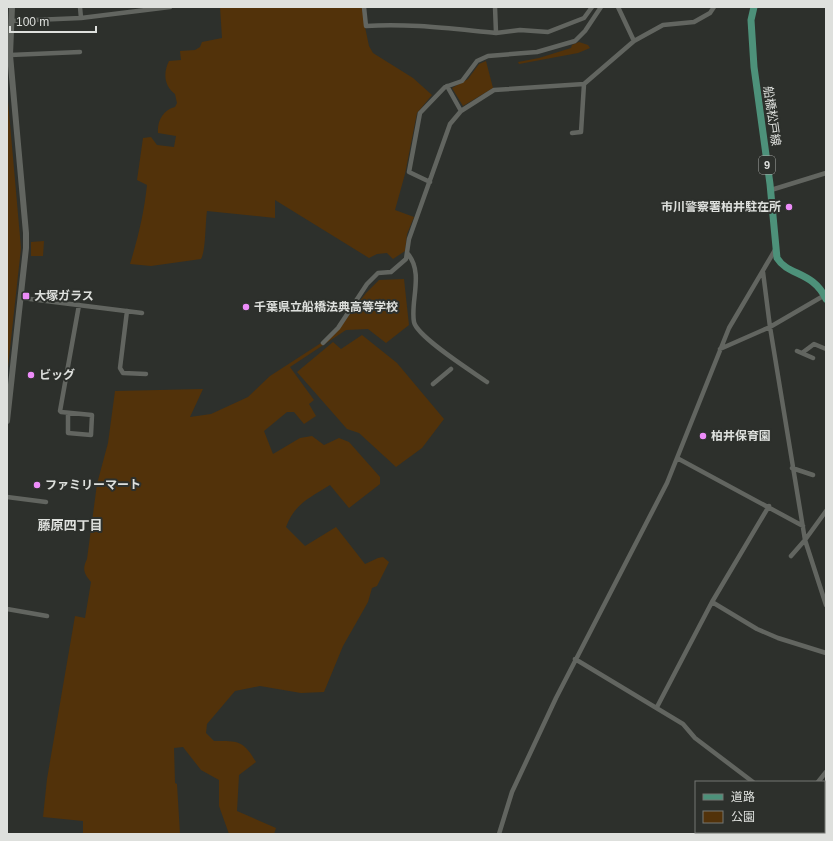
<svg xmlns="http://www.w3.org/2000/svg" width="833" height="841" font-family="Arial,'Noto Sans JP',sans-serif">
  <rect width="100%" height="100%" fill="#2d302c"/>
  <path fill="#52320a" d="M 220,7 L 362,7 L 365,27 L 369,46 L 373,53 L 413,78 L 432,95 L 417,113 L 405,174 L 395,210 L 414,217 L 407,234 L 405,251 L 393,259 L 387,253 L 377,254 L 369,258 L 275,200 L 275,218 L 207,211 C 205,224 206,250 201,259 L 151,266 L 130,264 C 138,238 144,213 147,185 L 137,180 L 143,138 L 151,137 L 157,145 L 174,147 L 176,136 L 158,133 C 157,121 163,110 175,107 L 177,103 L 175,94 C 164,86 163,73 169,61 L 181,60 L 180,51 L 195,50 L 200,47 L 202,42 L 222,38 Z
    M 579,42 L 588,45 L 590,48 L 578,53 L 519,64 L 518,62 L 539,58 L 571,48 L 572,45 Z
    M 486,61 L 493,88 L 463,106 L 452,88 L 468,79 L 479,64 Z
    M 7,90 L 21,248 L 8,367 L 7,367 Z
    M 44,241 L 43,256 L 31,256 L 31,242 Z
    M 404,279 L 409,325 L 386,343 L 368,329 L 346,330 L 290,367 L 314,400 L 309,404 L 316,416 L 304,424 L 294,412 L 287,412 L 264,431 L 273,454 L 300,438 L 312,436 L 324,445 L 339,438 L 349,442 L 380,477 L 380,484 L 349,508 L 330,485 C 311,497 294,504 286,527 L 305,546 L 336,527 L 365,564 L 378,558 L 383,557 L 389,562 L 377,586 L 372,588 L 368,602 L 343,646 L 324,692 L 301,693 L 260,686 L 235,691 L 207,724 L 206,733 L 214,741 C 238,741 243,740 256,762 L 239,775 L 237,811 L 276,828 L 274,834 L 229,834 L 219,806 L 219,780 L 201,770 L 183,747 L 174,748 L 175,783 L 177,784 L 180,834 L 83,834 L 83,821 L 43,817 L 47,779 L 75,616 L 85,618 L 91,582 C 84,574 82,569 87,559 L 97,484 L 108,443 L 115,391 L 203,389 L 190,417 L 211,414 L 248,397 L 270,376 L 335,334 L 366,293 L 379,280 Z
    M 362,335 L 397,363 L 444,419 L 422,448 L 396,467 L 359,433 L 347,429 L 297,372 L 333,342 L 341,349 Z"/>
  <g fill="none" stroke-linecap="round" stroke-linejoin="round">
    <path stroke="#626560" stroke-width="4.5" d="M 80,7 L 81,18
      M 364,7 L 366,26 C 409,23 453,29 496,33 L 495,7
      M 618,7 L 634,41
      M 11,21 L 81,18 L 170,7
      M 496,33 L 520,30 L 548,32 L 584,18 L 592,7
      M 10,55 L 80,52
      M 447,86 L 461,111
      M 572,133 L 581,132 L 584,84
      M 430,182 L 409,172 L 420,113 L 445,87 L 462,81 L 477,61 L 488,56 L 537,52 L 575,41 L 585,31 L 601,7
      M 771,190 L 826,173
      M 408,254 C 424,273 410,302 414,322 C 417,337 473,372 487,382
      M 763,272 L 770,327 L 805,540 L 826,605
      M 22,298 L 142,313
      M 127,311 L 120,368 L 123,373 L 146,374
      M 323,343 L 338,328 L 367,284 L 378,273 L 391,272 L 406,259 L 409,239 L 450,124 L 461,111 L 494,90 L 584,84 L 634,41 L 663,25 L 694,22 L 710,13 L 714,7
      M 720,349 L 770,327 L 825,295
      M 797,351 L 813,358
      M 802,353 L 814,344 L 826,349
      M 433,384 L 451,369
      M 68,413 L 68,433 L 91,435 L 92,415 L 61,412 L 60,411 L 79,305
      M 677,458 L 803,526
      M 792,468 L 813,475
      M 7,497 L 46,502
      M 769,506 L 712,602 L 757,629 L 778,638 L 826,653
      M 791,556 L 805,540 L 826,511
      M 7,609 L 47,616
      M 575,659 L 683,724 L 695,738 L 753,782
      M 657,707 L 712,602
      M 818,782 L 826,772
      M 824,803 L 826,802
      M 499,834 L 512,792 L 556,698 L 667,483 L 729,328 L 775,250"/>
    <path stroke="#626560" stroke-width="6" d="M 7,421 L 26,248 L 26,233 L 10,55 L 12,7"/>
    <path stroke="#4d917a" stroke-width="7" d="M 754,7 L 751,20 L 754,67 L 770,184 L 777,258 C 788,276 813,271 826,299"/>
  </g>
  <g fill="#ed8cf9" stroke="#2d302c" stroke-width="1.5">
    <circle cx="789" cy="207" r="4"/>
    <rect x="22" y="292" width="8" height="8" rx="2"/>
    <circle cx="246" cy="307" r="4"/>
    <circle cx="31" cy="375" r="4"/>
    <circle cx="703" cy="436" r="4"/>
    <circle cx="37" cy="485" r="4"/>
  </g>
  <g text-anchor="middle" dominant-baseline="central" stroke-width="4" stroke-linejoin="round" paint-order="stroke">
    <rect fill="#2d302c" stroke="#a9aba8" stroke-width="1" x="759" y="156" width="16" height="18" rx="3"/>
    <g font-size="11" font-weight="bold" fill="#dee0dd">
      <text x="767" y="165">9</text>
    </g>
    <g font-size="12" fill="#dee0dd" stroke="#2d302c">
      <text transform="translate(772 116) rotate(82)">船橋松戸線</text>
    </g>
    <g font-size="12" font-weight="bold" fill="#dee0dd" stroke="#2d302c" text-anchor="start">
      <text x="781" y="207" text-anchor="end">市川警察署柏井駐在所</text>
      <text x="34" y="296">大塚ガラス</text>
      <text x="254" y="307">千葉県立船橋法典高等学校</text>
      <text x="39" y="375">ビッグ</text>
      <text x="711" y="436">柏井保育園</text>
      <text x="45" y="485">ファミリーマート</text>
    </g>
    <g font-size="13" font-weight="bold" fill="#dee0dd" stroke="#2d302c">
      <text x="70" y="525">藤原四丁目</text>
    </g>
  </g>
  <rect width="833" height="841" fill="none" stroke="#dee0dd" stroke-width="16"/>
  <rect x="695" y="781" width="130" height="52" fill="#2d302c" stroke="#747673"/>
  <rect x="703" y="794" width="20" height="6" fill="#4d917a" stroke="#747673"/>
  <text x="731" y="801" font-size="12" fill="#dee0dd">道路</text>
  <rect x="703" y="811" width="20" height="12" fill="#52320a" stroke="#747673"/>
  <text x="731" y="821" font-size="12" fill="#dee0dd">公園</text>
  <path d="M10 26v6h86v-6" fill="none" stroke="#dee0dd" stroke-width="2"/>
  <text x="16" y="26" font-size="12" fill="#dee0dd" stroke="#2d302c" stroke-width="3" paint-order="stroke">100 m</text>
</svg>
